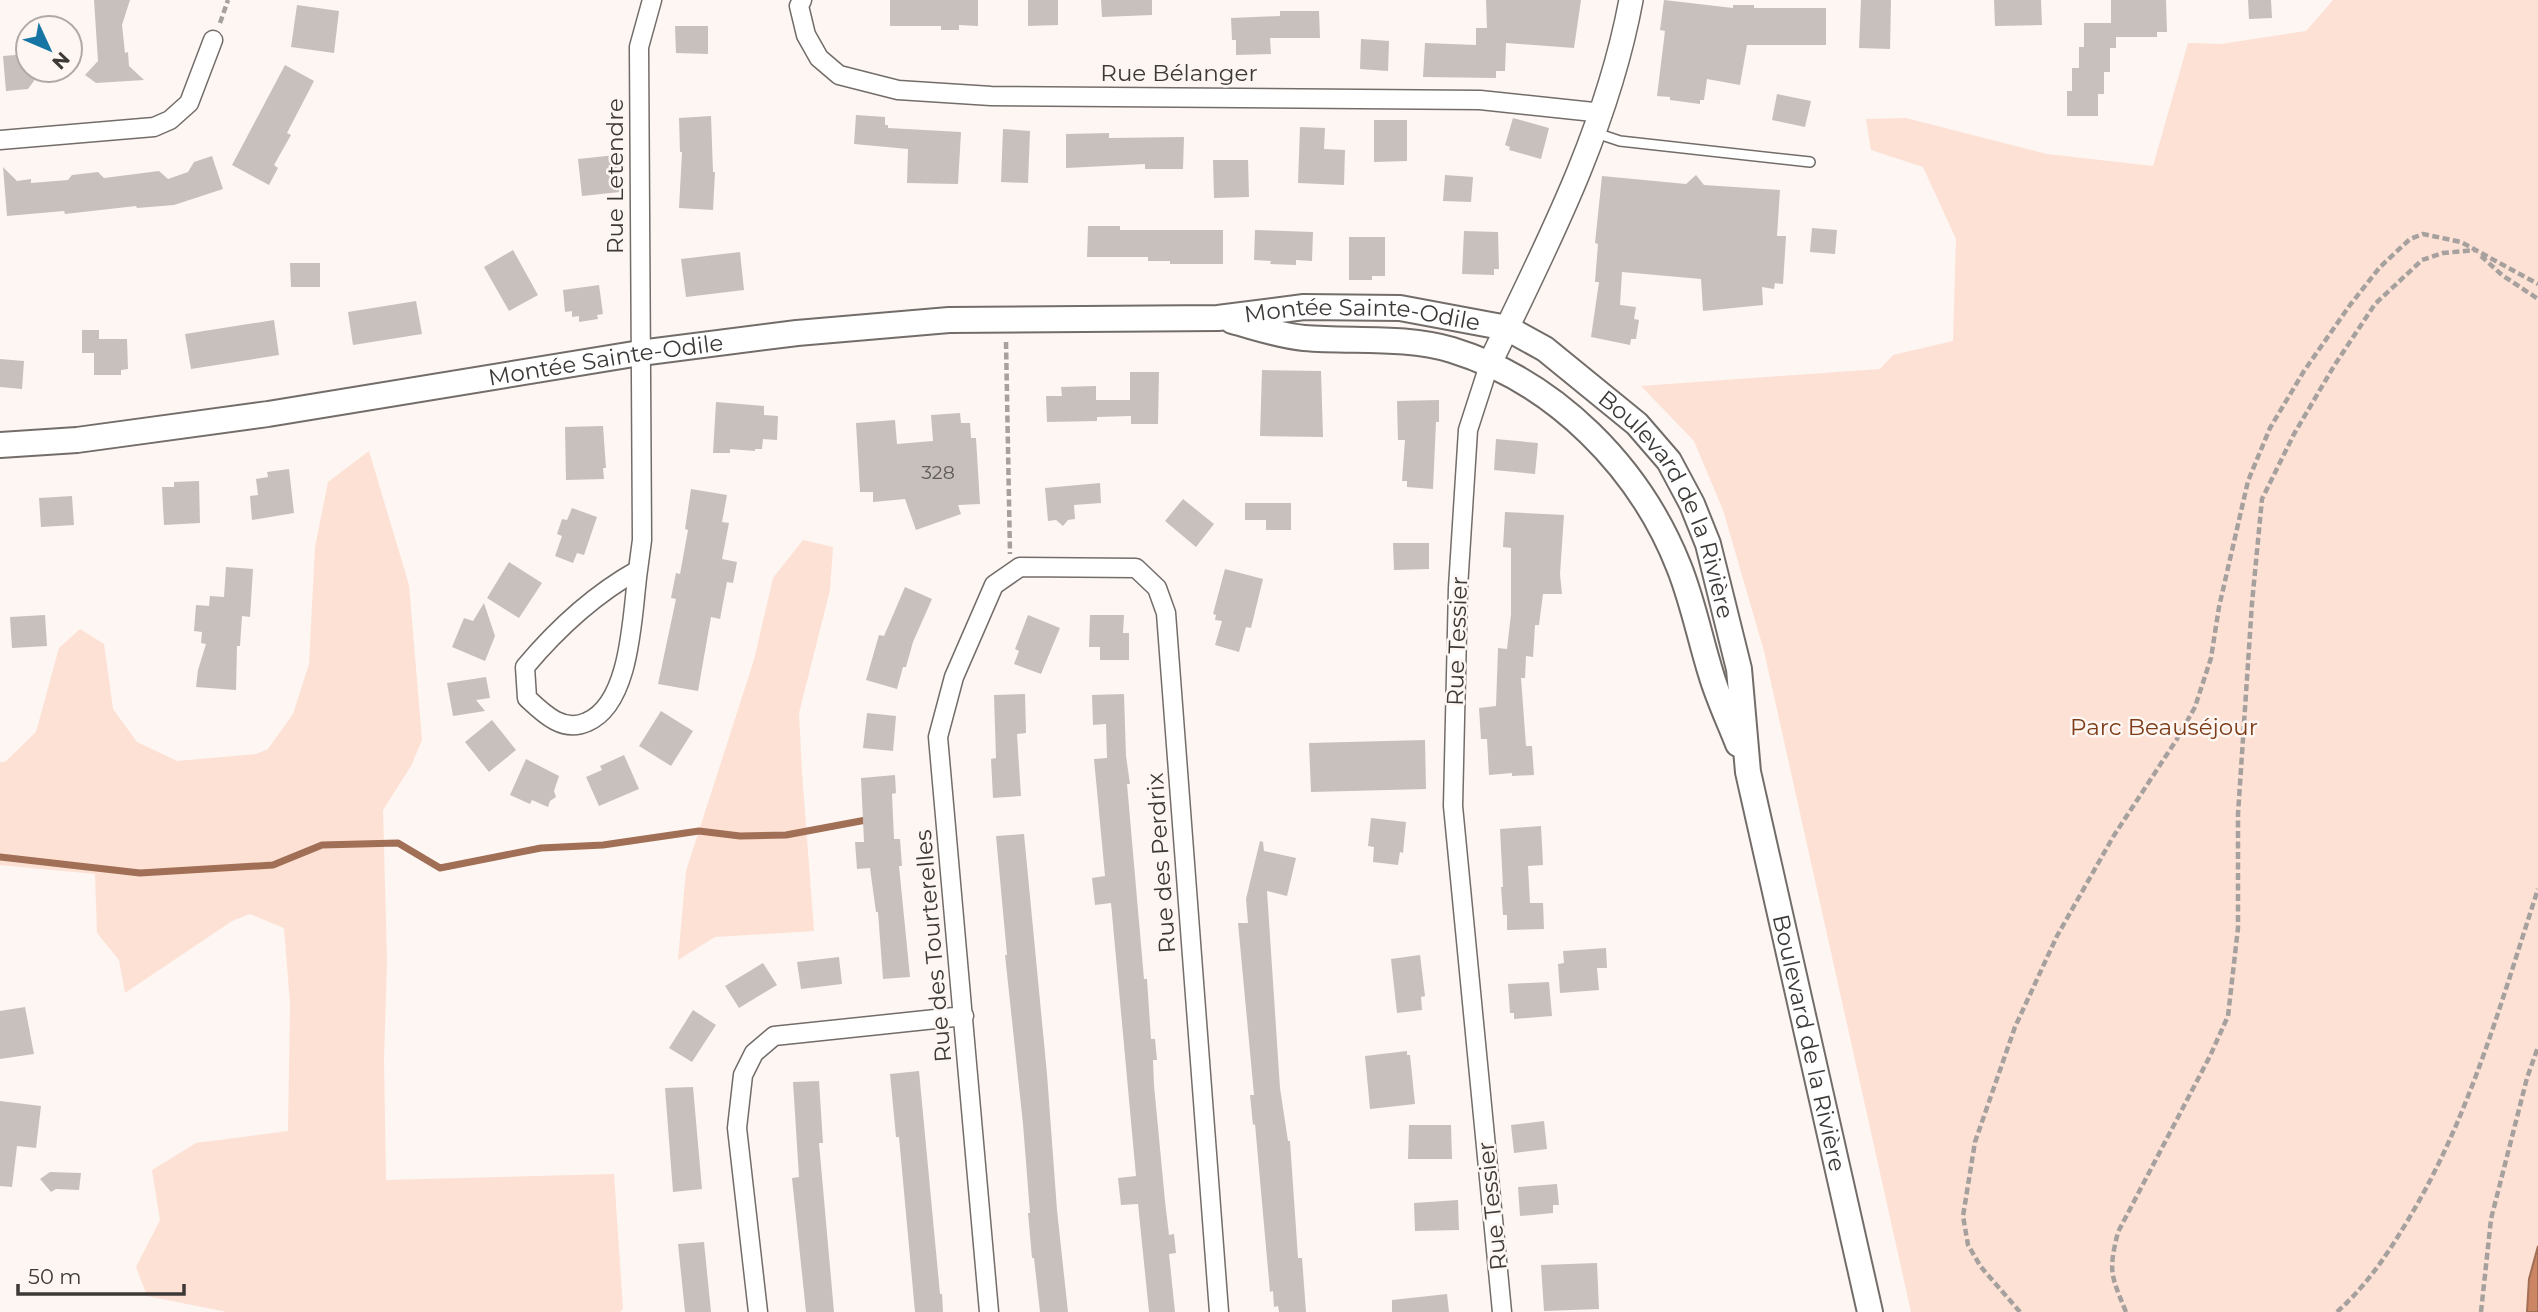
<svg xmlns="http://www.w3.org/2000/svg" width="2538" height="1312" font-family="Montserrat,sans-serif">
  <rect width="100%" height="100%" fill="#fdf6f2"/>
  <path fill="#fde1d4" d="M 2333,0 L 2538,0 L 2538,1246 L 2529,1279 L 2527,1312 L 1911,1312 L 1764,651 L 1723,510 L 1694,441 L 1641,386 L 1880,369 L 1893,355 L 1953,341 L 1956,239 L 1923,167 L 1871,150 L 1866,119 L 1906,118 L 2047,154 L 2153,166 L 2188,43 L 2221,44 L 2306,31 Z
    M 369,451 L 409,585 L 422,740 L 411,766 L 383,810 L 387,961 L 384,1060 L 386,1180 L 614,1174 L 623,1309 L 620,1312 L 227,1312 L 147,1296 L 136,1267 L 160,1220 L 152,1170 L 196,1143 L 288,1131 L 290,1004 L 284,928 L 250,914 L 232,921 L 125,993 L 119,960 L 97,933 L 95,874 L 0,865 L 0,762 L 5,762 L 36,732 L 59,648 L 80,629 L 104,644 L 113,709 L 137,742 L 177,761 L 256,754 L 268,749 L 293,714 L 309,664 L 315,547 L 328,482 Z
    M 803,540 L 833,547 L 830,590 L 799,713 L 802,773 L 814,931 L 715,937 L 678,960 L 686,871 L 754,660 L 773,578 Z"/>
  <path fill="#cc8664" stroke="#a16f56" stroke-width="2" d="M 2538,1246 L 2538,1312 L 2527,1312 L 2529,1279 Z"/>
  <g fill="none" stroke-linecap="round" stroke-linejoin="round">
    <path stroke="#a16f56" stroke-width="7" d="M 0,857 L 140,873 L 273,865 L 322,845 L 398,843 L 440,868 L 541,848 L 603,845 L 699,831 L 740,836 L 786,835 L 866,820"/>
  </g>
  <path fill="#c8c0bd" d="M 94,0 L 130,0 L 122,25 L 125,53 L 128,52 L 129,66 L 144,80 L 96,83 L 85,75 L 98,61 Z
    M 890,0 L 978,0 L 978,26 L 959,25 L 959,30 L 941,30 L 941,26 L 890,26 Z
    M 1028,0 L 1058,0 L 1058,25 L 1028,26 Z
    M 1101,0 L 1152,0 L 1152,15 L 1102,17 Z
    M 1486,0 L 1581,0 L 1574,48 L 1506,43 L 1505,71 L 1496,71 L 1496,78 L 1423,77 L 1425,43 L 1476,45 L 1476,28 L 1487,28 Z
    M 1664,0 L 1733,8 L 1733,5 L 1754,5 L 1754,8 L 1826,8 L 1826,45 L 1747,45 L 1740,85 L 1707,79 L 1704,100 L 1700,100 L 1700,104 L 1670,100 L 1670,97 L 1657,96 L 1665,31 L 1660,30 Z
    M 1861,0 L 1891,0 L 1890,49 L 1859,48 Z
    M 1994,0 L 2041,0 L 2042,25 L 1995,26 Z
    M 2111,0 L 2166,0 L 2167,32 L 2157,32 L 2157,37 L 2116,37 L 2116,48 L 2110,48 L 2110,72 L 2104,72 L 2104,94 L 2098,94 L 2098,116 L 2067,116 L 2067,91 L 2072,91 L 2072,68 L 2079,68 L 2079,47 L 2084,47 L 2084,23 L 2111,23 Z
    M 2248,0 L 2271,0 L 2272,18 L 2249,19 Z
    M 297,5 L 339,11 L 334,53 L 291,47 Z
    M 1280,11 L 1319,11 L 1320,38 L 1270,38 L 1271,54 L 1236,55 L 1236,40 L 1232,40 L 1231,18 L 1280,16 Z
    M 675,26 L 708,26 L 708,54 L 676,53 Z
    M 1361,39 L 1389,41 L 1388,71 L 1360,69 Z
    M 28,54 L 28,70 L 42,70 L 28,89 L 6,91 L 3,56 Z
    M 285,65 L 314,81 L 287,133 L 291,135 L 274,165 L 278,168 L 269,185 L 232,165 Z
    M 1777,94 L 1811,101 L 1805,127 L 1772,120 Z
    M 856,115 L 885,117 L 885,125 L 888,125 L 888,128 L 961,132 L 958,184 L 907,183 L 908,149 L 854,144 Z
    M 711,116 L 713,172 L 715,172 L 713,210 L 679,208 L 682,152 L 680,152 L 679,118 Z
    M 1513,118 L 1549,128 L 1541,159 L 1509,150 L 1510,147 L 1505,145 Z
    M 1374,120 L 1407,120 L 1407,161 L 1374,162 Z
    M 1300,127 L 1325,128 L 1324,149 L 1345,150 L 1344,185 L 1298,183 Z
    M 1003,129 L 1030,131 L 1028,183 L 1001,182 Z
    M 1109,133 L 1109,138 L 1184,137 L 1183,169 L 1145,169 L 1145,164 L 1066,168 L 1066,134 Z
    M 616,155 L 620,192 L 582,196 L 578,159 Z
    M 212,156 L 223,189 L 174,205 L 137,208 L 136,206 L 65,214 L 64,211 L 7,216 L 3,167 L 17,181 L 31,179 L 31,183 L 68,180 L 72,175 L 98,172 L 104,178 L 159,171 L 168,179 L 188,172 L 194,162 Z
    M 1213,160 L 1248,160 L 1249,197 L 1214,198 Z
    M 1445,175 L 1473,177 L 1471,202 L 1443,201 Z
    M 1696,175 L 1704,185 L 1780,190 L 1777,236 L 1786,236 L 1783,284 L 1775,283 L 1774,289 L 1762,287 L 1763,305 L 1703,311 L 1701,279 L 1622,272 L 1620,305 L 1636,307 L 1634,319 L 1639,320 L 1636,339 L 1631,339 L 1630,345 L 1591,337 L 1599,282 L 1595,282 L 1598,244 L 1595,243 L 1602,176 L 1686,184 Z
    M 1088,226 L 1120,226 L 1120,230 L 1223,230 L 1223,264 L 1170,264 L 1170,261 L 1148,261 L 1148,257 L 1087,257 Z
    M 1812,228 L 1837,230 L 1835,254 L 1810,252 Z
    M 1255,230 L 1313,232 L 1312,261 L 1296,260 L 1296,265 L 1270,264 L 1271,261 L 1254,260 Z
    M 1464,231 L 1498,232 L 1499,269 L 1494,269 L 1494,275 L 1462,274 Z
    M 1349,237 L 1385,237 L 1385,276 L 1372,276 L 1372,280 L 1349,280 Z
    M 513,250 L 538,295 L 509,311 L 484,267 Z
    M 740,252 L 744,290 L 686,297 L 681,259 Z
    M 290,263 L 320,263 L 320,287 L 291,287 Z
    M 599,285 L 603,314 L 597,315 L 598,319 L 579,322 L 579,316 L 572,317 L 572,311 L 565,312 L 563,290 Z
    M 416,301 L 422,334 L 353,345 L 348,312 Z
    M 274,320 L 279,355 L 191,369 L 185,334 Z
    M 82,330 L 99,330 L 99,339 L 127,339 L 128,369 L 121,370 L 121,375 L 94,375 L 94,353 L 82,353 Z
    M 0,359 L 24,361 L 22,389 L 0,387 Z
    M 1262,370 L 1321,371 L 1323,437 L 1260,436 Z
    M 1130,372 L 1159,372 L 1158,424 L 1131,424 L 1131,416 L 1097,417 L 1097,421 L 1047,422 L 1046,396 L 1062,396 L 1061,387 L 1096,386 L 1096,400 L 1130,400 Z
    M 1439,400 L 1439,422 L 1436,422 L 1433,489 L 1407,487 L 1407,481 L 1402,481 L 1405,440 L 1398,440 L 1397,401 Z
    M 716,402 L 764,406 L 764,415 L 778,416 L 777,440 L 763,439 L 762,449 L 755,449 L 755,451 L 730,449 L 730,453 L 713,453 Z
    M 960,413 L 961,423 L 970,423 L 971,438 L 976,438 L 980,504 L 958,505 L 961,514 L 916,530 L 905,499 L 873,502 L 873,492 L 860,492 L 856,423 L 895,420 L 897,444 L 933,441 L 931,415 Z
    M 603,426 L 606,468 L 603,468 L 604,479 L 566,480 L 565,427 Z
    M 1496,439 L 1538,443 L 1535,474 L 1494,470 Z
    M 289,469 L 294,513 L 252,520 L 250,496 L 258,495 L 256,479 L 268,477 L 267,472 Z
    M 199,481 L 200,523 L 164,525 L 162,487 L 174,487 L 174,482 Z
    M 1100,483 L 1101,503 L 1074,505 L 1075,519 L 1068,520 L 1063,526 L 1056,520 L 1048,521 L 1045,488 Z
    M 691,489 L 727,495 L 722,522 L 729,523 L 722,559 L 737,562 L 733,583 L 727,582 L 720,619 L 711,617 L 698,691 L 658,684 L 676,599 L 671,598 L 676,573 L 680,574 L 688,530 L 685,529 Z
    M 72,496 L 74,525 L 41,527 L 39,498 Z
    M 1183,499 L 1214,524 L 1196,547 L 1165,521 Z
    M 1245,503 L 1291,503 L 1291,530 L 1266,530 L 1266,520 L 1245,520 Z
    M 572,508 L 597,517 L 584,555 L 577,553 L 573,563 L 555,556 L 562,536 L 557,534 L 562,519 L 567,520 Z
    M 1505,512 L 1564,515 L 1560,574 L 1562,594 L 1543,594 L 1539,625 L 1535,625 L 1533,657 L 1526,656 L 1525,678 L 1521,678 L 1526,746 L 1532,746 L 1534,775 L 1512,776 L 1512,773 L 1489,775 L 1487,739 L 1481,739 L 1479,708 L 1496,706 L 1498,648 L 1507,649 L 1511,614 L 1511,548 L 1503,547 Z
    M 1393,543 L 1429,543 L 1429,569 L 1394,570 Z
    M 509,562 L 542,583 L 519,618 L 487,598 Z
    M 226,567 L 253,569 L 250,617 L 242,616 L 240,646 L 237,646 L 236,690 L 196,687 L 198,670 L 206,644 L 201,643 L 202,632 L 194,631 L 196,605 L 209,606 L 210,596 L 224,597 Z
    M 1225,569 L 1263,579 L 1251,628 L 1246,627 L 1239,652 L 1215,645 L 1222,621 L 1215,620 L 1216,615 L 1213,614 Z
    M 905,587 L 932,599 L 913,642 L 906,667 L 903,667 L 897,689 L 866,680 L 879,635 L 884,636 Z
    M 484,603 L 495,636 L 485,661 L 452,647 L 464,618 L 473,621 Z
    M 45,615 L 47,646 L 12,648 L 10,617 Z
    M 1028,615 L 1060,628 L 1041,674 L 1014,664 L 1019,651 L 1015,649 Z
    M 1090,615 L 1124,615 L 1123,633 L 1129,633 L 1129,660 L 1100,660 L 1100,647 L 1089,647 Z
    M 486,677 L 490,698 L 476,700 L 485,711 L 453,716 L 447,683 Z
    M 1025,694 L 1026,733 L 1017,734 L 1021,796 L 993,798 L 991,759 L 996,758 L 994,695 Z
    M 1124,694 L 1126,756 L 1130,784 L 1127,784 L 1144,979 L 1147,979 L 1151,1039 L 1155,1039 L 1157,1060 L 1153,1060 L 1154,1085 L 1165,1201 L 1169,1235 L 1174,1234 L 1176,1253 L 1169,1254 L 1175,1312 L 1149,1312 L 1138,1204 L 1121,1205 L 1118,1178 L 1136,1176 L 1111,903 L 1095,905 L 1092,878 L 1105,876 L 1094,759 L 1107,758 L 1106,724 L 1093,725 L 1092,695 Z
    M 661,711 L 693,731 L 671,766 L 639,746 Z
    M 867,713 L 896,716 L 893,751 L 863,748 Z
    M 492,720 L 516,750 L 489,772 L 465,742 Z
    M 1425,740 L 1426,789 L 1311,792 L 1309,743 Z
    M 624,755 L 639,789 L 599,806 L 586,777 L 602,770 L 600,766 Z
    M 526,759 L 559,776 L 554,791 L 556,797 L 550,801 L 548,807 L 532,800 L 530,804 L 510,795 Z
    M 895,775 L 896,793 L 892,794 L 894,839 L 900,839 L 902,866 L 899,866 L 910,977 L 883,979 L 878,912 L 876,912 L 870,868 L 857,869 L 855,842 L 864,842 L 861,778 Z
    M 1371,818 L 1406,822 L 1403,853 L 1400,852 L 1398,865 L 1373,862 L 1374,847 L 1368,846 Z
    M 1541,826 L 1543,865 L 1528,866 L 1530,903 L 1543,903 L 1544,929 L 1507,930 L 1507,915 L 1503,915 L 1501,887 L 1503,887 L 1500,829 Z
    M 1024,834 L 1047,1074 L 1057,1210 L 1068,1312 L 1040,1312 L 1034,1258 L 1032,1258 L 1028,1213 L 1030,1213 L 1023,1124 L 1005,955 L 1007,955 L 996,836 Z
    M 1260,841 L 1263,842 L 1264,851 L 1296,858 L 1287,896 L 1267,891 L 1280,1088 L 1288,1141 L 1290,1141 L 1298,1258 L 1302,1258 L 1306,1312 L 1279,1312 L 1278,1306 L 1274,1307 L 1273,1291 L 1270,1292 L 1255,1124 L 1253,1125 L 1250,1095 L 1254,1095 L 1238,923 L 1248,923 L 1246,899 Z
    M 1606,948 L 1607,968 L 1597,968 L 1599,990 L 1560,993 L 1558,964 L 1564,963 L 1563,951 Z
    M 1420,955 L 1425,996 L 1421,997 L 1422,1010 L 1397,1013 L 1391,959 Z
    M 839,957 L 842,984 L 801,989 L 797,962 Z
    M 763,963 L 777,985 L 739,1008 L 725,986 Z
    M 1549,982 L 1552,1016 L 1514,1019 L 1514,1013 L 1510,1013 L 1508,984 Z
    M 25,1007 L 34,1054 L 0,1059 L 0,1011 Z
    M 693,1010 L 716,1025 L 692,1062 L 669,1048 Z
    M 1407,1051 L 1407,1055 L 1410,1055 L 1415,1104 L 1370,1109 L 1365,1056 Z
    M 919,1071 L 940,1294 L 942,1294 L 943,1312 L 915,1312 L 899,1137 L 896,1137 L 890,1074 Z
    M 819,1081 L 823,1143 L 819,1143 L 834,1312 L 806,1312 L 792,1178 L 799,1177 L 793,1082 Z
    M 693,1087 L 702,1189 L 673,1192 L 665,1088 Z
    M 0,1101 L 41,1106 L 36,1148 L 17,1146 L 12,1187 L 0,1186 Z
    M 1544,1121 L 1547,1149 L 1514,1153 L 1511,1125 Z
    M 1409,1125 L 1451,1125 L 1452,1159 L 1408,1159 Z
    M 50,1172 L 81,1173 L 79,1190 L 56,1189 L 51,1192 L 40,1179 Z
    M 1557,1184 L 1559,1205 L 1553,1205 L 1553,1213 L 1520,1216 L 1518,1187 Z
    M 1458,1200 L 1459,1230 L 1415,1231 L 1414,1203 Z
    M 704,1242 L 711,1312 L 685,1312 L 678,1244 Z
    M 1597,1263 L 1599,1309 L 1544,1311 L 1541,1265 Z
    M 1447,1294 L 1449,1312 L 1392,1312 L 1392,1300 Z"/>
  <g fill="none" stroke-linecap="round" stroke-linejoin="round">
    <defs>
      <path id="service" d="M 1596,133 L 1620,141 L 1810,162"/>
      <path id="minor" d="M 802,0 L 799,6 L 806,35 L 819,58 L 839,75 L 898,90 L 991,96 L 1480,100 L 1603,113
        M 0,140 L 154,127 L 170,120 L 189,103 L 213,40
        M 1489,365 L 1468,430 L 1458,588 L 1453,806 L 1502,1312
        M 638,570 C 632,612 632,703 587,722 C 563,733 544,714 527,698 L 525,667 C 556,630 595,594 638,570 L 642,540 L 639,47 L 652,0
        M 758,1312 L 737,1128 L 743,1075 L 754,1053 L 774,1036 L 964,1016
        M 989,1312 L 938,737 L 954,677 L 994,585 L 1020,567 L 1136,568 L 1157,588 L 1166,613 L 1219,1312"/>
      <path id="tertiary" d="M 1489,365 C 1546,247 1607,130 1631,0"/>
      <g id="secondary">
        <path d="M 1232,321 C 1255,327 1280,336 1304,338 C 1353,342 1406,336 1452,350 C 1556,382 1640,468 1679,567 C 1693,602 1700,639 1711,674 C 1718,698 1729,721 1738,744"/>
        <path id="s1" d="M 0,445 L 77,440 L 268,414 L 640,353 L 797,333 L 949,320 L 1218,318 L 1304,307 L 1400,308 L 1507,328 L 1545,349 L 1637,424 L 1669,461 L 1692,504 L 1708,544 L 1739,669 L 1748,772 L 1870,1312"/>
      </g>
    </defs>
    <use href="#service" stroke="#736d69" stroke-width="12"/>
    <use href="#minor" stroke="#736d69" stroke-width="21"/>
    <use href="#tertiary" stroke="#736d69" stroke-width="26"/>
    <use href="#secondary" stroke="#736d69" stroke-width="28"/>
    <path stroke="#a6a19e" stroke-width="4.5" stroke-dasharray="7 3.5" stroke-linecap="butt" d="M 220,23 L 228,0
      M 2481,256 L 2502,275 L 2538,299
      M 1006,342 L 1010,554
      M 2020,1312 L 1981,1267 L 1968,1245 L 1963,1216 L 1975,1142 L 2015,1027 L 2057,936 L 2113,837 L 2177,739 L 2195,707 L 2211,658 L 2219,607 L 2248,481 L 2270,428 L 2304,371 L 2350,305 L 2380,267 L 2410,239 L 2423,234 L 2461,242 L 2538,284
      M 2126,1312 C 2111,1275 2108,1272 2118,1232 L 2210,1056 L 2228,1016 L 2238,928 L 2238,814 L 2252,603 L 2262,499 L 2294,434 L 2334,366 L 2375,304 L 2422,260 L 2443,253 L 2475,250
      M 2337,1312 C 2367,1285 2387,1255 2408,1220 C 2470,1117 2501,1002 2538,889
      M 2481,1312 L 2491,1219 L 2527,1078 L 2538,1047"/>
    <use href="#service" stroke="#fff" stroke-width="9"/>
    <use href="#minor" stroke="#fff" stroke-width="18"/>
    <use href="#tertiary" stroke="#fff" stroke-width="23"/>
    <use href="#secondary" stroke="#fff" stroke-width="24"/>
  </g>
  <g text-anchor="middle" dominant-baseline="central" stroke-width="5" stroke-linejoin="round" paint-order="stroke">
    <g font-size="19" fill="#5f5b58">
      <text x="938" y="472">328</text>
    </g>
    <g font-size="23" fill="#3c3937" stroke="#fdf6f2">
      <text x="1179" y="73">Rue Bélanger</text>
      <text transform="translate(615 176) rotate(-90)">Rue Letendre</text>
      <text stroke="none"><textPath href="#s1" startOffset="1372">Montée Sainte-Odile</textPath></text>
      <text stroke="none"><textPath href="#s1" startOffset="612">Montée Sainte-Odile</textPath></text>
      <text stroke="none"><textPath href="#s1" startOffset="1766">Boulevard de la Rivière</textPath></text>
      <text transform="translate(1457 641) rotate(-88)">Rue Tessier</text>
      <text transform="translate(1161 863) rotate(-94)">Rue des Perdrix</text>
      <text transform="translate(933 946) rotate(-95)">Rue des Tourterelles</text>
      <text stroke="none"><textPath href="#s1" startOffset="2331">Boulevard de la Rivière</textPath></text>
      <text transform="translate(1492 1206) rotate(-96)">Rue Tessier</text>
    </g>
    <g font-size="23" fill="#7d3c18" stroke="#fdf6f2">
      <text x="2164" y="727">Parc Beauséjour</text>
    </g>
  </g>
  <g transform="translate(49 49) rotate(134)"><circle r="33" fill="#fdf6f2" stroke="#b0aaa7" stroke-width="2"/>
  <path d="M0-5L12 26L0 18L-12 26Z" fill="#1675a3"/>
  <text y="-10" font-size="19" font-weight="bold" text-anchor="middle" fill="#3c3937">N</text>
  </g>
  <path d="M18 1284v10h166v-10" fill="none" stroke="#3c3937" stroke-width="3.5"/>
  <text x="28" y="1284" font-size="21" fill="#3c3937" stroke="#fdf6f2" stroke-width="5" paint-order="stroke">50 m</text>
</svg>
